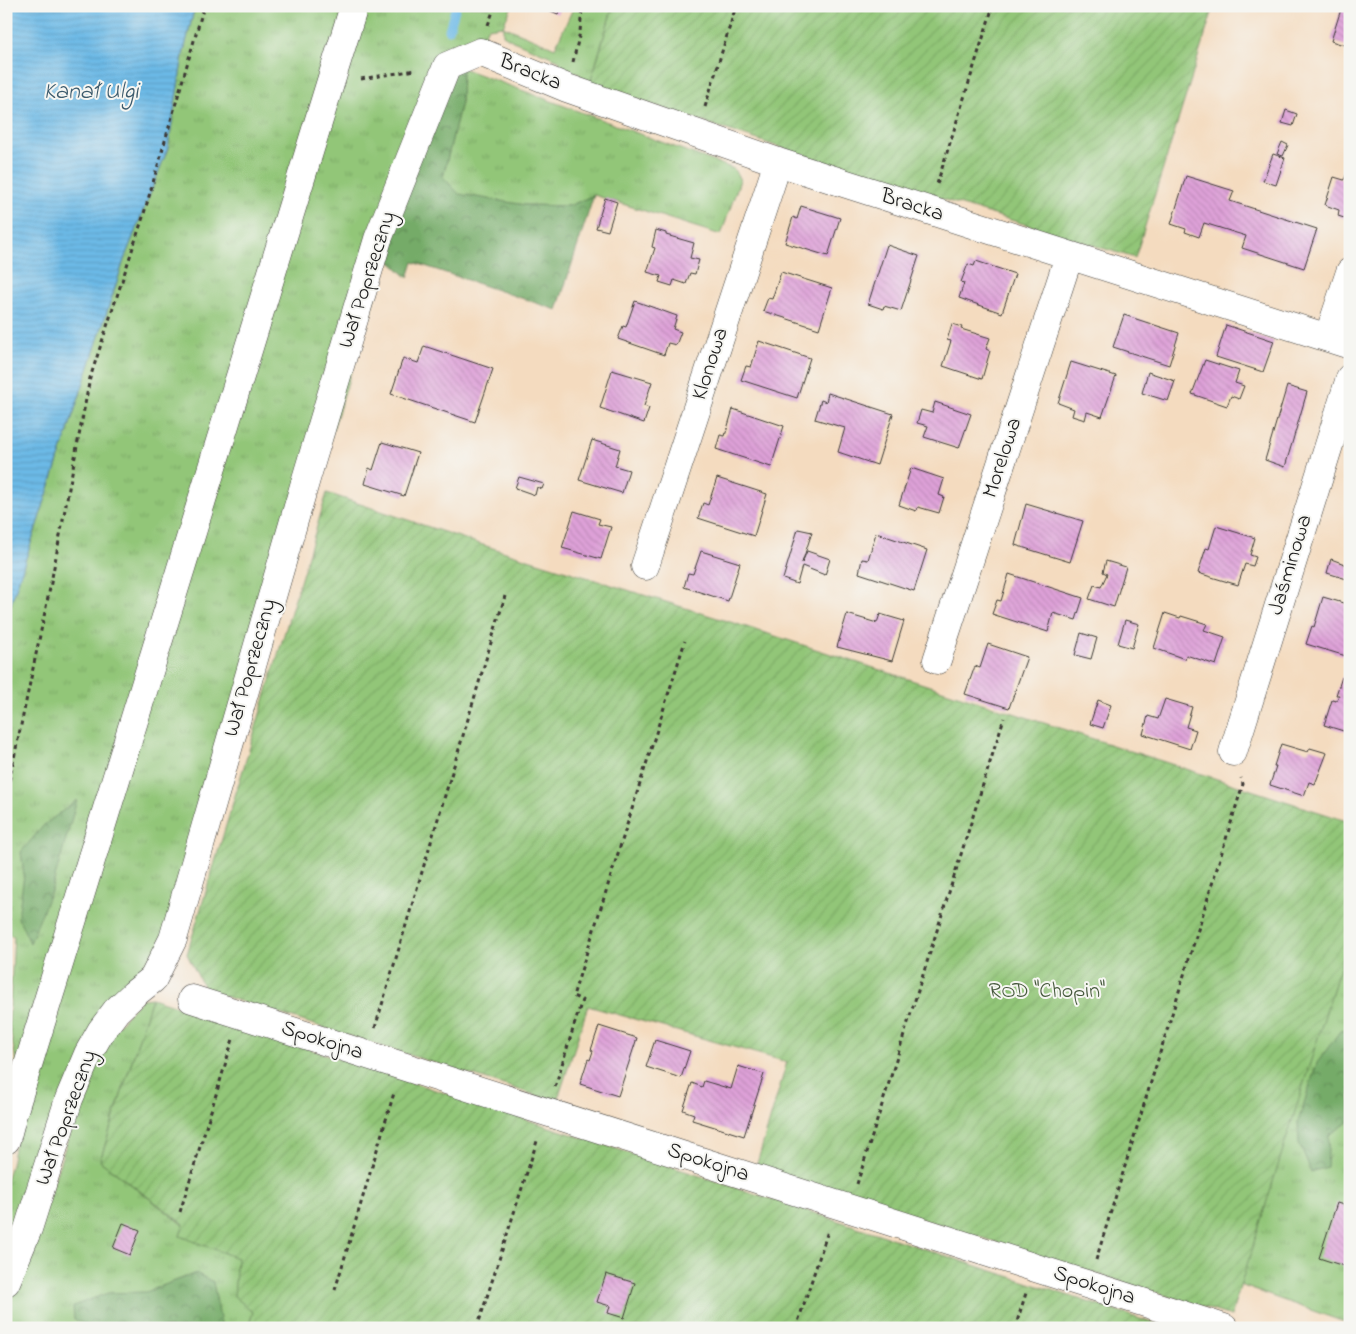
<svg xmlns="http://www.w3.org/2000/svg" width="1356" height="1334" font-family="'Indie Flower',sans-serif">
  <defs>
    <pattern id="grass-tufts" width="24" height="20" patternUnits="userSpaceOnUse" patternTransform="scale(1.25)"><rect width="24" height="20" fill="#92c678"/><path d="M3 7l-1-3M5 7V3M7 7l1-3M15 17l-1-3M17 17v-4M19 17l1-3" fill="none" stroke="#7daa67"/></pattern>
    <pattern id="forest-crowns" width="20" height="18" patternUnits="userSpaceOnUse" patternTransform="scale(1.25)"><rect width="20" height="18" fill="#75ab68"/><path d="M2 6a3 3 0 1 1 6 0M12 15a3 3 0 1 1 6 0" fill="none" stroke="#5f8a55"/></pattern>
    <pattern id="garden-furrows" width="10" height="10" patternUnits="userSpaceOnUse" patternTransform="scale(1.25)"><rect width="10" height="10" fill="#92c678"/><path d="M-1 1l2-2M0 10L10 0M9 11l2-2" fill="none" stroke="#7daa67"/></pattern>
    <pattern id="water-rules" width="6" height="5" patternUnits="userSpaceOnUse" patternTransform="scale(1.25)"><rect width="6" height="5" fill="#6cb9e6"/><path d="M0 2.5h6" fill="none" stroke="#5d9ec5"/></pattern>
    <pattern id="building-back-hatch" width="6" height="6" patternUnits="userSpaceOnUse" patternTransform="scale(1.25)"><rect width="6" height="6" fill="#dea1d8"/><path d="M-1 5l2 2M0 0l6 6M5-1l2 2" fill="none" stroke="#be8ab9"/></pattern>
  </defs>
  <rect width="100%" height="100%" fill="#f6f6f2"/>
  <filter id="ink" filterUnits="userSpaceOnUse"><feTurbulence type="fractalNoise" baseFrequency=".02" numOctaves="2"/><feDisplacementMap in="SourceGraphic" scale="10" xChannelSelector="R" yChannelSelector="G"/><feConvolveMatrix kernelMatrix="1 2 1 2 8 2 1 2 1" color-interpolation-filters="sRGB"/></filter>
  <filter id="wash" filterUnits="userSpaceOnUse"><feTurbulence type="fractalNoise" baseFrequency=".0096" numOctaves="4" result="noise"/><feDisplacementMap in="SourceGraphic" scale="20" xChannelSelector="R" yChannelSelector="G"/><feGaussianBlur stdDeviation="1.12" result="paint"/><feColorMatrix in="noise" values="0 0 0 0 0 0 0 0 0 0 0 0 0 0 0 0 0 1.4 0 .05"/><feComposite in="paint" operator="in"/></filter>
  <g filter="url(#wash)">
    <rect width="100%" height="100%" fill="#f4dbbf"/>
    <path fill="url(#grass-tufts)" stroke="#57714a" d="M 195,6 L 512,6 L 503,26 L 555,48 L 574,6 L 613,6 L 590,84 L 577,73 L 561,68 L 559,60 L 513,41 L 503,35 L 503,26 L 487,28 L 480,52 L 447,66 L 173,939 L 118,997 L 6,1268 L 6,1179 L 11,1165 L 20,1115 L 18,1073 L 9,1023 L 14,936 L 6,935 L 6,619 L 125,257 L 168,148 L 183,55 Z
      M 462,68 L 734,169 L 740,180 L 721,235 L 594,195 L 569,206 L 525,205 L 459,195 L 443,177 L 461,102 Z
      M 1350,935 L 1350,1324 L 1240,1285 Z
      M 152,998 L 100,1161 L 184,1225 L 180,1236 L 238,1258 L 234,1296 L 253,1312 L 248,1328 L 6,1328 L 6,1301 L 33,1243 L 99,1047 L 142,999 Z"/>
    <path fill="url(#forest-crowns)" stroke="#486442" d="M 453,66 L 462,68 L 461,102 L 443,177 L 459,194 L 525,205 L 569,206 L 594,195 L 557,310 L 413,262 L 408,278 L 382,254 Z
      M 77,800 L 52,888 L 30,943 L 18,917 L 24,875 L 21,852 L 44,825 Z
      M 1350,1029 L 1350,1121 L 1329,1135 L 1327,1167 L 1311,1172 L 1299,1143 L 1298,1122 L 1317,1063 L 1340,1031 Z
      M 196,1273 L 213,1282 L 222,1328 L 93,1328 L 74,1319 L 73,1306 L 108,1293 L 146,1292 Z"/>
    <path fill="url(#garden-furrows)" stroke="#57714a" d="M 613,6 L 1214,6 L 1135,258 L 854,172 L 590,84 Z
      M 327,493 L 483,545 L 772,635 L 1350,822 L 1350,935 L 1231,1316 L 756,1167 L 787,1062 L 588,1006 L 557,1102 L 205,990 L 187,954 Z
      M 152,998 L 1168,1328 L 248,1328 L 253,1312 L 234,1296 L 237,1258 L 180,1236 L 184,1224 L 100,1161 Z"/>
    <path fill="url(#water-rules)" stroke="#446a81" d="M 6,6 L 195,6 L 183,55 L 168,148 L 125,257 L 6,619 Z"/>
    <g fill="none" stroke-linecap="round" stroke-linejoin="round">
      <path stroke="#6cb9e6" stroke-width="9" d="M 449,30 L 456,6"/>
    </g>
    <g id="blocks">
      <path fill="url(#building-back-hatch)" d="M 548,6 L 557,6 L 561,8 L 558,14 L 546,9 Z
        M 1342,6 L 1350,6 L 1350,47 L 1331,41 Z
        M 1286,110 L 1297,114 L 1293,126 L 1282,123 Z
        M 1282,142 L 1288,145 L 1283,156 L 1277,154 Z
        M 1273,154 L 1285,158 L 1276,185 L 1263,181 Z
        M 1348,171 L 1350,171 L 1350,220 L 1338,216 L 1339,210 L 1325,205 L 1334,177 L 1344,180 Z
        M 1186,176 L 1234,191 L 1230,201 L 1317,229 L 1304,268 L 1242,248 L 1246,236 L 1204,223 L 1199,237 L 1185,232 L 1186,229 L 1171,224 Z
        M 605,198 L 617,202 L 608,231 L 596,228 Z
        M 801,206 L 840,218 L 828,256 L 785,243 L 793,217 L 797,219 Z
        M 656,230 L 666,233 L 666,235 L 694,243 L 690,258 L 699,260 L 695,274 L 690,273 L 686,284 L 674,280 L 672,286 L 659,282 L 661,276 L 647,272 L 655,248 L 652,247 Z
        M 887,245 L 919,256 L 901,311 L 884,306 L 883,309 L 868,304 Z
        M 976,261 L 1015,274 L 1002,313 L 959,298 L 964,283 L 961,282 L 968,264 L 974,266 Z
        M 781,272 L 832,288 L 819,329 L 763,311 L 768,298 L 772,299 Z
        M 635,301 L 677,316 L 673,329 L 681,332 L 676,345 L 668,343 L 664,355 L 618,339 L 623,326 L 626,327 Z
        M 1124,315 L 1179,333 L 1169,365 L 1113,347 Z
        M 952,324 L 962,327 L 961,329 L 990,338 L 986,349 L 990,351 L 982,379 L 943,366 L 951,341 L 947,340 Z
        M 1226,325 L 1274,341 L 1263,372 L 1216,357 Z
        M 759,341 L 810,358 L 797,398 L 741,380 L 746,366 L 751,367 Z
        M 424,346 L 493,369 L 475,422 L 391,394 L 403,358 L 418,363 Z
        M 1205,360 L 1239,371 L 1235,383 L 1244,386 L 1239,399 L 1231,396 L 1227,406 L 1192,394 Z
        M 1071,362 L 1116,376 L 1102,417 L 1087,412 L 1085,420 L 1072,416 L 1074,409 L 1058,403 Z
        M 612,370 L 652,382 L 644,406 L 649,408 L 644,423 L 600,408 Z
        M 1148,372 L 1175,381 L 1168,401 L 1142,393 Z
        M 1287,386 L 1307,392 L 1285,467 L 1265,460 Z
        M 828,393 L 893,414 L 877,465 L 838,452 L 845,428 L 815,419 L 821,400 L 826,402 Z
        M 935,402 L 971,414 L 959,448 L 924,437 L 928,426 L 917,423 L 921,410 L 932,413 Z
        M 733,409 L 784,426 L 771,467 L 716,449 L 720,435 L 725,436 Z
        M 592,440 L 620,449 L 615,466 L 629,470 L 622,493 L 579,480 Z
        M 382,442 L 418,453 L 404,496 L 365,484 L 369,468 L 373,470 Z
        M 911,468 L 944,479 L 939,495 L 944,497 L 939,513 L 918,507 L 916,511 L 899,505 Z
        M 519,477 L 544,484 L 542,489 L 537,487 L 535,495 L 515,488 Z
        M 717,478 L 767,494 L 754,536 L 698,518 L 703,503 L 708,505 Z
        M 1026,504 L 1083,521 L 1070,562 L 1015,545 Z
        M 574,511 L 600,519 L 598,524 L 611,527 L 601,559 L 562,548 Z
        M 1216,526 L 1255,538 L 1250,555 L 1256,557 L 1253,566 L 1245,564 L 1238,585 L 1198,573 L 1206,548 L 1209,549 Z
        M 798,529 L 812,532 L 802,563 L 807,551 L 830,559 L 825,575 L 802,566 L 797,584 L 783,579 Z
        M 876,533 L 927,550 L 914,591 L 859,573 L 862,559 L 868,560 Z
        M 701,551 L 740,563 L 728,601 L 684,587 L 688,573 L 693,574 Z
        M 1331,559 L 1350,566 L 1350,580 L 1327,573 Z
        M 1106,561 L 1126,567 L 1114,607 L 1089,599 L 1094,585 L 1101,587 L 1107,574 L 1103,572 Z
        M 1009,574 L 1083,598 L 1076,620 L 1053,613 L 1048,632 L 992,614 L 997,600 L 1001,601 Z
        M 1323,597 L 1350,605 L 1350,644 L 1346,656 L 1306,644 L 1312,626 L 1314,627 Z
        M 1165,613 L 1180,618 L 1181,616 L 1207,624 L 1204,630 L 1225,637 L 1216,665 L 1186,655 L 1185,659 L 1154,648 Z
        M 847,614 L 877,623 L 880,614 L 904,621 L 892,661 L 837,647 Z
        M 1125,620 L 1139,624 L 1132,648 L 1118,644 Z
        M 1081,633 L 1097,638 L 1091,659 L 1075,655 Z
        M 988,644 L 1027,657 L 1009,708 L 965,694 L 975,666 L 980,668 Z
        M 1342,677 L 1350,680 L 1350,733 L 1324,725 L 1332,700 L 1336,701 L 1339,695 L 1336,695 Z
        M 1165,699 L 1192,707 L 1186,727 L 1196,730 L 1190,749 L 1143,734 L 1148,716 L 1158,719 Z
        M 1098,700 L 1111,705 L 1103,728 L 1090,724 Z
        M 1281,744 L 1308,752 L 1310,748 L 1327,753 L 1315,784 L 1309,782 L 1304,796 L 1270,785 L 1276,766 L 1274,766 Z
        M 599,1026 L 637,1038 L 618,1096 L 580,1084 L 588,1059 L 590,1060 L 593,1051 L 591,1050 Z
        M 655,1040 L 690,1051 L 681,1078 L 646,1067 Z
        M 738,1066 L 764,1074 L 744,1136 L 692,1120 L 694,1114 L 683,1110 L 692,1083 L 702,1087 L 704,1081 L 731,1089 Z
        M 1337,1203 L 1350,1207 L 1350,1268 L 1319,1258 Z
        M 123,1223 L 140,1230 L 130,1255 L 113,1248 Z
        M 606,1274 L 635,1283 L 624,1318 L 608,1313 L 610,1306 L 597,1302 Z"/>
    </g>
  </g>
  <g filter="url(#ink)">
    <use href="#blocks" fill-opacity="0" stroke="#3c3934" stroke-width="1"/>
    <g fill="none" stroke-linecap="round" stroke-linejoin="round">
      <defs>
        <path id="minor" d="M 1328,338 L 1350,272
          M 645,566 L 778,162
          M 937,660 L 1069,256
          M 1233,752 L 1350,378
          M 192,999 L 1224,1328
          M 12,1117 L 354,6
          M 6,1140 L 12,1117 L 12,1099
          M 6,1282 L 28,1229 L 69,1099 L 88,1054 L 101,1031 L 116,1011 L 134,994 L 153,979 L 173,939 L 306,479 L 378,239 L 447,66 L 480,52 L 567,88 L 778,162 L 1350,345"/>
      </defs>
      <use href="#minor" stroke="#3c3934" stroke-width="29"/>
      <path stroke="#3c3934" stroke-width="3" stroke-dasharray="4 4" stroke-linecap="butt" d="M 488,25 L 495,6
        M 573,62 L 580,32 L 582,6
        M 361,79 L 416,70
        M 705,107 L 736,6
        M 937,184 L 993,6
        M 6,796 L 50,588 L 90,378 L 143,217 L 204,6
        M 6,850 L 7,903
        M 6,903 L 10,924 L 6,933
        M 375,1028 L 505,596
        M 555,1087 L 582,1000 L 573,996 L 685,641
        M 857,1184 L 1004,718
        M 180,1212 L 233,1039
        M 1096,1260 L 1243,784 L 1241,778
        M 335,1290 L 394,1093
        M 477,1328 L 538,1138
        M 796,1328 L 828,1231
        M 1015,1328 L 1026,1293"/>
      <use href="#minor" stroke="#fff" stroke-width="28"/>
    </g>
  </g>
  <g text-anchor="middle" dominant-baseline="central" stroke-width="4" stroke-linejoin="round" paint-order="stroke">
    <g font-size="22" fill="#1c1c1c" stroke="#f6f6f2">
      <text transform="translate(530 73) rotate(22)">Bracka</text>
      <text transform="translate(912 206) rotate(18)">Bracka</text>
      <text transform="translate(368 280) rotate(-72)">Wał Poprzeczny</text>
      <text transform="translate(711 364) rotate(-72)">Klonowa</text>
      <text transform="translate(1003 458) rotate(-72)">Morelowa</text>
      <text transform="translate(1291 565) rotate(-73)">Jaśminowa</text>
      <text transform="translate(251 668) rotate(-74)">Wał Poprzeczny</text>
      <text transform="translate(322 1041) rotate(18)">Spokojna</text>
      <text transform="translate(67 1118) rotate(-70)">Wał Poprzeczny</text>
      <text transform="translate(708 1163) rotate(18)">Spokojna</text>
      <text transform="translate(1094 1286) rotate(18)">Spokojna</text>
    </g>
    <g font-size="22" fill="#45583c" stroke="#f6f6f2">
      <text x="1047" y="992">ROD "Chopin"</text>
    </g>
    <g font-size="24" font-style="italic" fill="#3c5b6d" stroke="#f6f6f2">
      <text x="91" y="92">Kanał Ulgi</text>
    </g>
  </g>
  <rect width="1356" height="1334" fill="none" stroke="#f6f6f2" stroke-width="25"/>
</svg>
